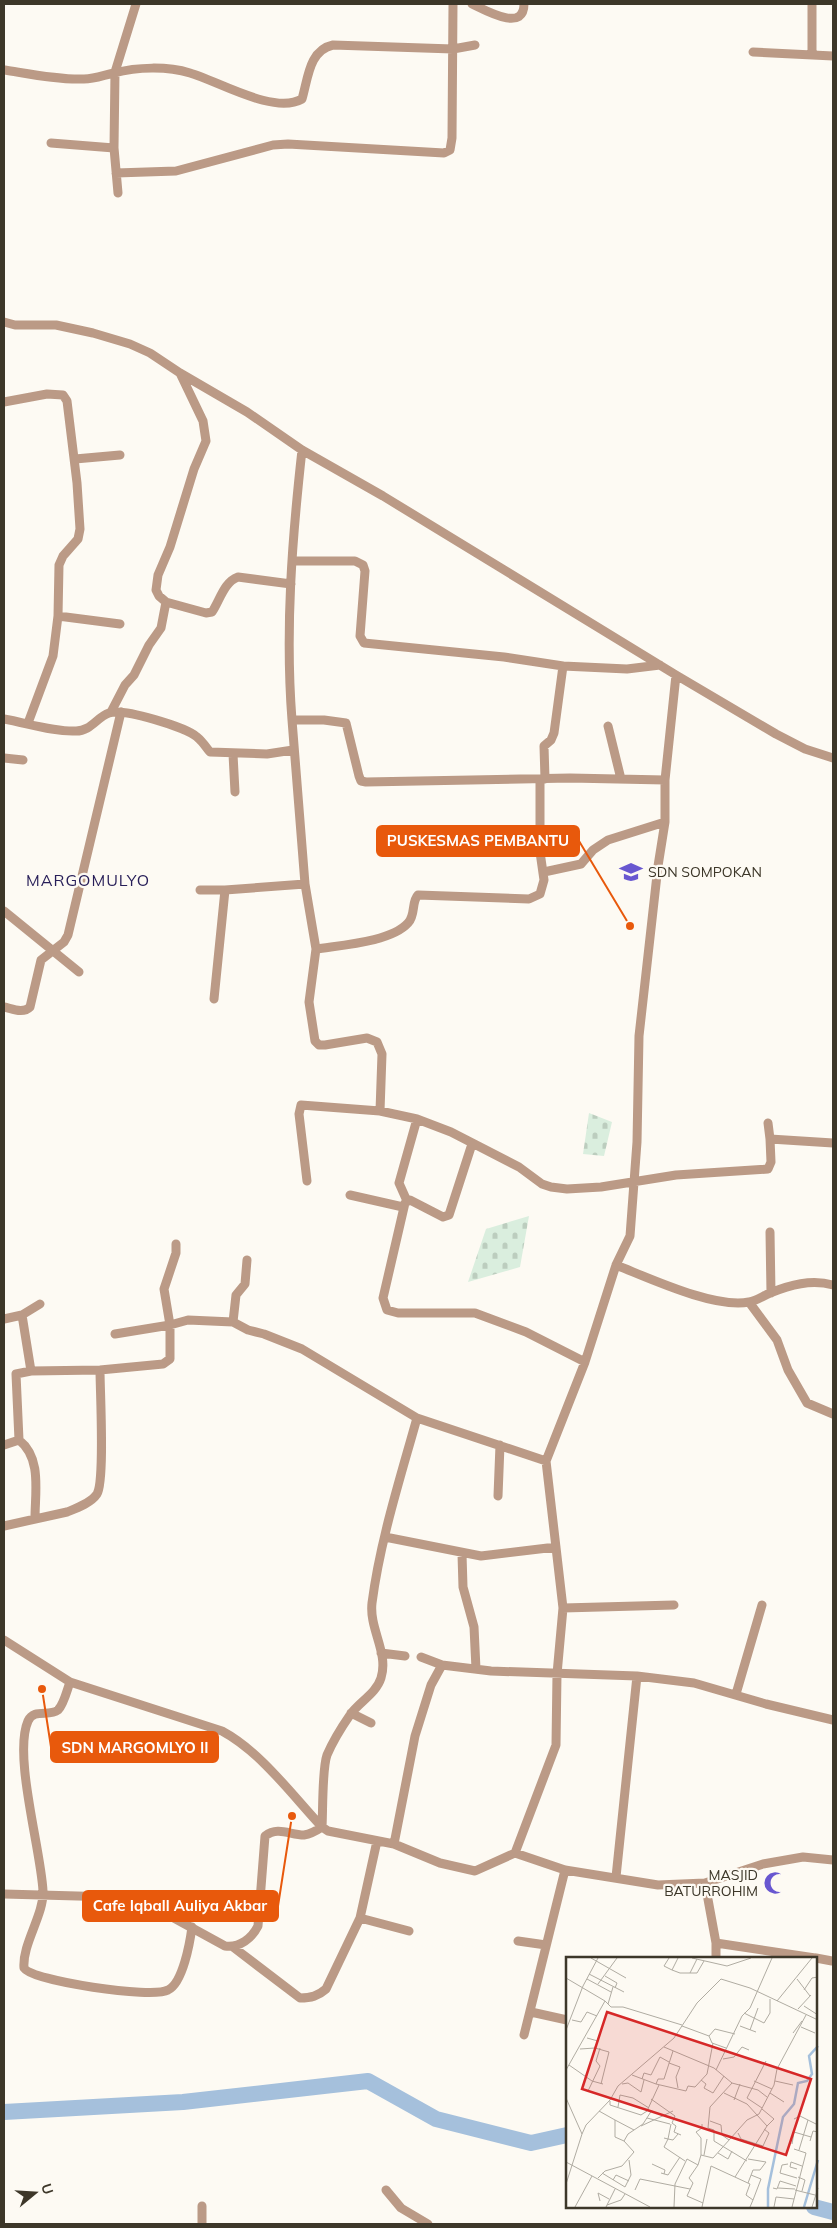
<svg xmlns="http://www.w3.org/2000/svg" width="837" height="2228" font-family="Mulish,sans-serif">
  <defs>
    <pattern id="cemetery-stones" width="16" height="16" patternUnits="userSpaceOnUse" patternTransform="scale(1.25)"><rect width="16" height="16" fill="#daeede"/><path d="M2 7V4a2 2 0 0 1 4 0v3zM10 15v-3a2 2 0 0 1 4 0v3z" fill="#bccdbe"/></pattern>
  </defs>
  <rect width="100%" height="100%" fill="#fdfaf3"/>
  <path fill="url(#cemetery-stones)" d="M 589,1113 L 612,1122 L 604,1156 L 583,1154 Z
    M 529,1216 L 520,1267 L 468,1282 L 486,1229 Z"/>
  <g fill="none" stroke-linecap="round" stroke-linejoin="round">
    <path stroke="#a5c0dc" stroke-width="16" d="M 4,2112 L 183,2102 L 368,2081 L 436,2119 L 531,2143 L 567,2135
      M 814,2207 L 833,2212"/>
    <path stroke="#bb9a86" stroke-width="9" d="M 472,4 C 485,10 524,33 524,4
      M 753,52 L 833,56
      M 812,55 L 812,4
      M 5,70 C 30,74 59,80 84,79 C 95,79 104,75 114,73 C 137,67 167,66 190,73 C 218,81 274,115 302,99 C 308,79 309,50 333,45 L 453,49 L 475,45
      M 51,143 L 114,148
      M 116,173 L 176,171 L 273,145 L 288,144 L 444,153 L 450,150 L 452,138 L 453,4
      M 118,193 L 114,148 L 115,72 L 136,4
      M 4,322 L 15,325 L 56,325 L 93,333 L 130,344 L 150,353 L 180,373 L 247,412 L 302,450 L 383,496 L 676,675 L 776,734 L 805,749 L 833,758
      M 180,373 L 203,421 L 206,441 L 194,469 L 170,547 L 158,575 L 156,590 L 159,596 L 166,602 L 206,613 L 212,612 C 220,600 224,582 238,577 L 291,584
      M 4,402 L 47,394 L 63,395 L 67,401 L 77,483 L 80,529 L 78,539 L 63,556 L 59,565 L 58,616 L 53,656 L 28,723
      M 75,459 L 120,455
      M 293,561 L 355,561 L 363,565 L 365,571 L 360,636 L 364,643 L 504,657 L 563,666 L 554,733 L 551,740 L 544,746 L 545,779
      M 58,616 L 120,624
      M 563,666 L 627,669 L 660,665
      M 111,712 L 125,685 L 134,675 L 149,645 L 161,628 L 166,602
      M 4,719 C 27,723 53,732 76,731 C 91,731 97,717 109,713 C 123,708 186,727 197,737 C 202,741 206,747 210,752 L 267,754 L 293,750
      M 292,720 C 285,630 292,540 302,450
      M 608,726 L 621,779
      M 233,754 L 235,792
      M 4,758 L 23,760
      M 665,780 L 570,778 L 366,782 L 361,781 L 359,776 L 346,723 L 324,720 L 292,720 L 305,884 L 316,949 L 309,1002 L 315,1041 L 319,1045 L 325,1045 L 367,1038 L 377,1042 L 382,1054 L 380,1111 L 417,1119 L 451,1132 L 519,1167 L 542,1184 L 551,1187 L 567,1189 L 601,1187 L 676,1175 L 768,1169 L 771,1162 L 770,1139 L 833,1143
      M 488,847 L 540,852
      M 544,872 L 581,864 L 593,850 L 608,840 L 665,822
      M 200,890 L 225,890 L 305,884
      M 4,911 L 79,972
      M 316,949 C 341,945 391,942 408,923 C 416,915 411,902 418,895 L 529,899 L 540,894 L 544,880 L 540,852 L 540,779
      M 214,999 L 225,890
      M 4,1007 C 13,1009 23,1014 30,1007 L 41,960 L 64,942 L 68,935 L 121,712
      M 768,1123 L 770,1139
      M 472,1144 L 449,1215 L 443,1217 L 410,1200 L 405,1203 L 383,1298 L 387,1310 L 398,1313 L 475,1313 L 526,1332 L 585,1362
      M 307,1181 L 299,1114 L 301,1105 L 380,1111
      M 350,1195 L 403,1207
      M 407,1201 L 399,1183 L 417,1119
      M 770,1232 L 771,1293
      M 616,1265 C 649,1278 715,1309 749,1302 C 756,1301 763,1296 770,1293 C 790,1285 811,1279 833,1285
      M 749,1302 L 777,1340 L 788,1370 L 807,1403 L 833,1414
      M 22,1315 L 31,1371
      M 4,1319 L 22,1315 L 40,1304
      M 233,1322 L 236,1295 L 245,1284 L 247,1260
      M 115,1334 L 170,1325 L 164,1289 L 176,1253 L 176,1244
      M 19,1440 C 42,1458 35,1492 35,1518
      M 4,1445 L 19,1440 L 16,1374 L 31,1371 L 100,1370 L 163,1364 L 170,1359 L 170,1325 L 188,1320 L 233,1322 L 248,1330 L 264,1334 L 302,1349 L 417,1418 L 546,1461
      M 498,1496 L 500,1445
      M 4,1526 L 67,1512 C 77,1508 91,1503 97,1494 C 105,1481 100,1391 100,1370
      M 385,1537 L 481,1556 L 556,1547
      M 462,1554 L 463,1587 L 474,1627 L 476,1669
      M 563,1608 L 674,1605
      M 4,1640 L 70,1682 L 222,1731 C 261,1752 292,1795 322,1827 L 328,1831 L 394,1844 L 440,1863 L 475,1871 L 515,1853 L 565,1870 L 658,1885 L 705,1883 L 763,1864 L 803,1857 L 833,1860
      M 381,1653 L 405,1656
      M 421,1657 L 442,1665
      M 70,1682 C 67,1690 64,1704 58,1710 C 49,1717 34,1708 28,1721 C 13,1755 41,1850 43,1891 C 44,1915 22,1944 24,1968 C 32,1981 152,1999 168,1990 C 183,1983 190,1942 192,1927
      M 736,1694 L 762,1605
      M 351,1713 L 371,1723
      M 394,1844 L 415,1736 L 431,1685 L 442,1665 L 491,1671 L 637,1676 L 694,1683 L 766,1704 L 833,1720
      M 515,1853 L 556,1745 L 557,1674 L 563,1608 L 546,1461 L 585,1362 L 616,1265 L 630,1236 L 637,1142 L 639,1036 L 658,866 L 665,822 L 665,780 L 676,675
      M 616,1877 L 637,1676
      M 705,1883 L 716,1943 L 716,1958
      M 4,1894 L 114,1897 L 152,1906 L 225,1946 C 240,1948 252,1938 258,1926 L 265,1836 C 278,1826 290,1835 304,1835 C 311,1834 316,1831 322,1827 C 323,1810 322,1769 327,1755 C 333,1741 341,1728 350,1715 C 359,1702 376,1694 381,1678 C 389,1653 369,1629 372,1603 C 380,1541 400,1479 417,1418
      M 360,1918 L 409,1931
      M 518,1941 L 546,1945
      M 716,1943 L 815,1958
      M 233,1947 L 300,1998 C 311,1998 318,1996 326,1989 L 360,1918 L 377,1841
      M 816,1958 L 832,1961
      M 531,2012 L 567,2020
      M 524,2035 L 565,1870
      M 386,2190 L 401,2208 L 428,2224
      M 202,2206 L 202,2224"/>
  </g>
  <defs>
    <symbol id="school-bare" viewBox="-9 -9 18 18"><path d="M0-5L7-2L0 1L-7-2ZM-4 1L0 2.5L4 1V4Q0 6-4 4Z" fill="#6857d0" stroke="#fdfaf3" stroke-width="2.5" paint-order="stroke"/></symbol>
    <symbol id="mosque-bare" viewBox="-9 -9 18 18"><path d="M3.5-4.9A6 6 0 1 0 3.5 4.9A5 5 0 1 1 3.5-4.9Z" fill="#6857d0" stroke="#fdfaf3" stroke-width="2.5" paint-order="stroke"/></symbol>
  </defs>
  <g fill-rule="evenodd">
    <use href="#school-bare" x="615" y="856" width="32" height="32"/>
    <use href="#mosque-bare" x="759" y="1867" width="32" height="32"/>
  </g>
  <g text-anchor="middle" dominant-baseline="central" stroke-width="4.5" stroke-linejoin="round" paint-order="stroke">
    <g font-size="14" fill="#3d3729" stroke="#fdfaf3" text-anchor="start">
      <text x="648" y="872">SDN SOMPOKAN</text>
      <text x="758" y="1875" text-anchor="end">MASJID<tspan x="758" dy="16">BATURROHIM</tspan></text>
    </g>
    <g font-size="16" letter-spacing="1" fill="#271e58" stroke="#fdfaf3">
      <text x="88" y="880">MARGOMULYO</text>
    </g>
  </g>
  <g transform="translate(566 1957)">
    <rect width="251" height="251" fill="#fdfaf3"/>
    <path fill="none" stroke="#a5c0dc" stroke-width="2.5" d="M 202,250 L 202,232 L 217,160 L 228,147 L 232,126 L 241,124 L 246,117 L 243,99 L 252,89M 238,250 L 252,203"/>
    <path fill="none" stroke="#b0aca2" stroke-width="1" d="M 25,1 L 60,21M 103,1 L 98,9 L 106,13M 112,1 L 106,13 L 114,16 L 131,16 L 138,4M 126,1 L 161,9 L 185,1M 124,16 L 131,2M 23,17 L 58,35M 39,19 L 51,26 L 49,31M 0,21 L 39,44 L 0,113M 21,22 L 45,35M 231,22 L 244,39M 32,27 L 51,1M 238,33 L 246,21 L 252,20M 39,44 L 45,50 L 57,50 L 116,68M 211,44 L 246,1M 42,47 L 47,30M 238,49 L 252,58M 232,52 L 245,38M 178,56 L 198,66 L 204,56 L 204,42M 6,63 L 15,65 L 21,55 L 31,59M 116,69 L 143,79 L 149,72 L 169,77M 174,69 L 190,75M 235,70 L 249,76M 0,73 L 17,29 L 32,1M 184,73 L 192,51M 227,76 L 236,64M 143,79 L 146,86 L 160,91M 21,81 L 32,84 L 29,90M 98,90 L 148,111 L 166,126 L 192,133 L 201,140M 14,92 L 29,91 L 43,95 L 35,127M 107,94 L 98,122 L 92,122 L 90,127 L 120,134 L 122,129 L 129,130 L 141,117 L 147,86M 157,102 L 168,100 L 176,90 L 183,93M 103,106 L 114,110 L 110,120 L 112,131M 3,108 L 26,124 L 37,127M 150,113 L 176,59 L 184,51 L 206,1M 66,118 L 90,127M 76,122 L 78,116 L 85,118 L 94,100 L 103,105M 135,123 L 140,127 L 138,131 L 147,136 L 158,119M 188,124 L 206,132M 209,124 L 227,128M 166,126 L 144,150 L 142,171 L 148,173 L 148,184 L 181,204M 56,127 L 62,126 L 75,135 L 78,123M 22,134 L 34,109 L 30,104 L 34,91M 158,136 L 181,147 L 201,169 L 169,220M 204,136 L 218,145M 0,141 L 16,177 L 0,227M 85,142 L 109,159 L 106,166 L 110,169 L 108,175 L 115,178M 168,143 L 174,127M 44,144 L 44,148 L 75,158 L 81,154 L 93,128M 52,150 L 54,138 L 67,141 L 83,151M 196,151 L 181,141 L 200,104M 196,152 L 208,162 L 201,169M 81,161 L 104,167M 228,162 L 234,159 L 242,163M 49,163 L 68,173M 144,164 L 155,168 L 156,178 L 163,183M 75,169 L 107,154M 172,176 L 175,182 L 197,189 L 203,176 L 198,172M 16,177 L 20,168 L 44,143 L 52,129 L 108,81 L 131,46 L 155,22 L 184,31 L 252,63M 112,177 L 107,183 L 102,182 L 98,190 L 119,204M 98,181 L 102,182 L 105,167M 58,184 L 62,177 L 77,167 L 86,153M 244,184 L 247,174 L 252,175M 226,187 L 228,175 L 245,180M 233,193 L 242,163 L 252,168M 152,196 L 162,202 L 166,194M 135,198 L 135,181 L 130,175 L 136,171 L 136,167M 138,198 L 141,182M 0,205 L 84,250M 86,207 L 99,213 L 98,217M 222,207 L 216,208 L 214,216 L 231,221M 132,208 L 123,221 L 127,226 L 121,239 L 137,246M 231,212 L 224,210 L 225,205 L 236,209M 36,216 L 59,230 L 65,218 L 63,203M 95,216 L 102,218 L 114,200M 185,218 L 195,222 L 187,243M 232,220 L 239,223 L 236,234M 32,221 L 39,214 L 56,209 L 68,195 L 58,184 L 49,180 L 49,163 L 33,154M 47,223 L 50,218 L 63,224M 182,226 L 187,213 L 194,213 L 200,205 L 182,202M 207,231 L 211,232 L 214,224 L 230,229M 212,231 L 229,232M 69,233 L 74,222 L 124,232M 229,233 L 249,238M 34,244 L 32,236 L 43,242M 41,248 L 55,243 L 59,237M 9,250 L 26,219M 40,250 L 49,232M 108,250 L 109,227 L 121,202 L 132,208 L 135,198 L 147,201 L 181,163 L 193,157 L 208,128 L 211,112 L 240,58M 136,250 L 145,209 L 184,227 L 180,238 L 187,243 L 184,250M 208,250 L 210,240 L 228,242M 226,250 L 240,196 L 228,192M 246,250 L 252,231"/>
    <path fill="#d62828" fill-opacity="0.15" stroke="#d62828" stroke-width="2.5" d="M 41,55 L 245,122 L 220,198 L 16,132 Z"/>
    <rect width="251" height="251" fill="none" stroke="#3d3729" stroke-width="2.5"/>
  </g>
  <path fill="none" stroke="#e8590c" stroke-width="2" d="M630 926L579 841M42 1689L51 1747M292 1816L278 1906"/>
  <g fill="#e8590c" stroke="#fdfaf3" stroke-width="2">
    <circle cx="630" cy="926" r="5"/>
    <circle cx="42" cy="1689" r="5"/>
    <circle cx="292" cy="1816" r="5"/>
  </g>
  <g fill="#e8590c" stroke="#e8590c" stroke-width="2">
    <rect x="377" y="826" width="202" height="30" rx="5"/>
    <rect x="51" y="1732" width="167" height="30" rx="5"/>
    <rect x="83" y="1891" width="195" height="30" rx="5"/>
  </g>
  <g font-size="15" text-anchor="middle" font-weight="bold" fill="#fff">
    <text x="478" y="846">PUSKESMAS PEMBANTU</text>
    <text x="135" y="1753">SDN MARGOMLYO II</text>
    <text x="180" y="1911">Cafe Iqball Auliya Akbar</text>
  </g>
  <rect width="837" height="2228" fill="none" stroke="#3d3729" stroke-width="10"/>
  <g transform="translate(35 2193) rotate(72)" stroke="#fdfaf3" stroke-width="4" paint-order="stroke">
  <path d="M0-4L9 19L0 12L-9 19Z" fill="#3d3729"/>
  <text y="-8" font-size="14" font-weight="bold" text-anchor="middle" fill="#3d3729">U</text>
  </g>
</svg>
